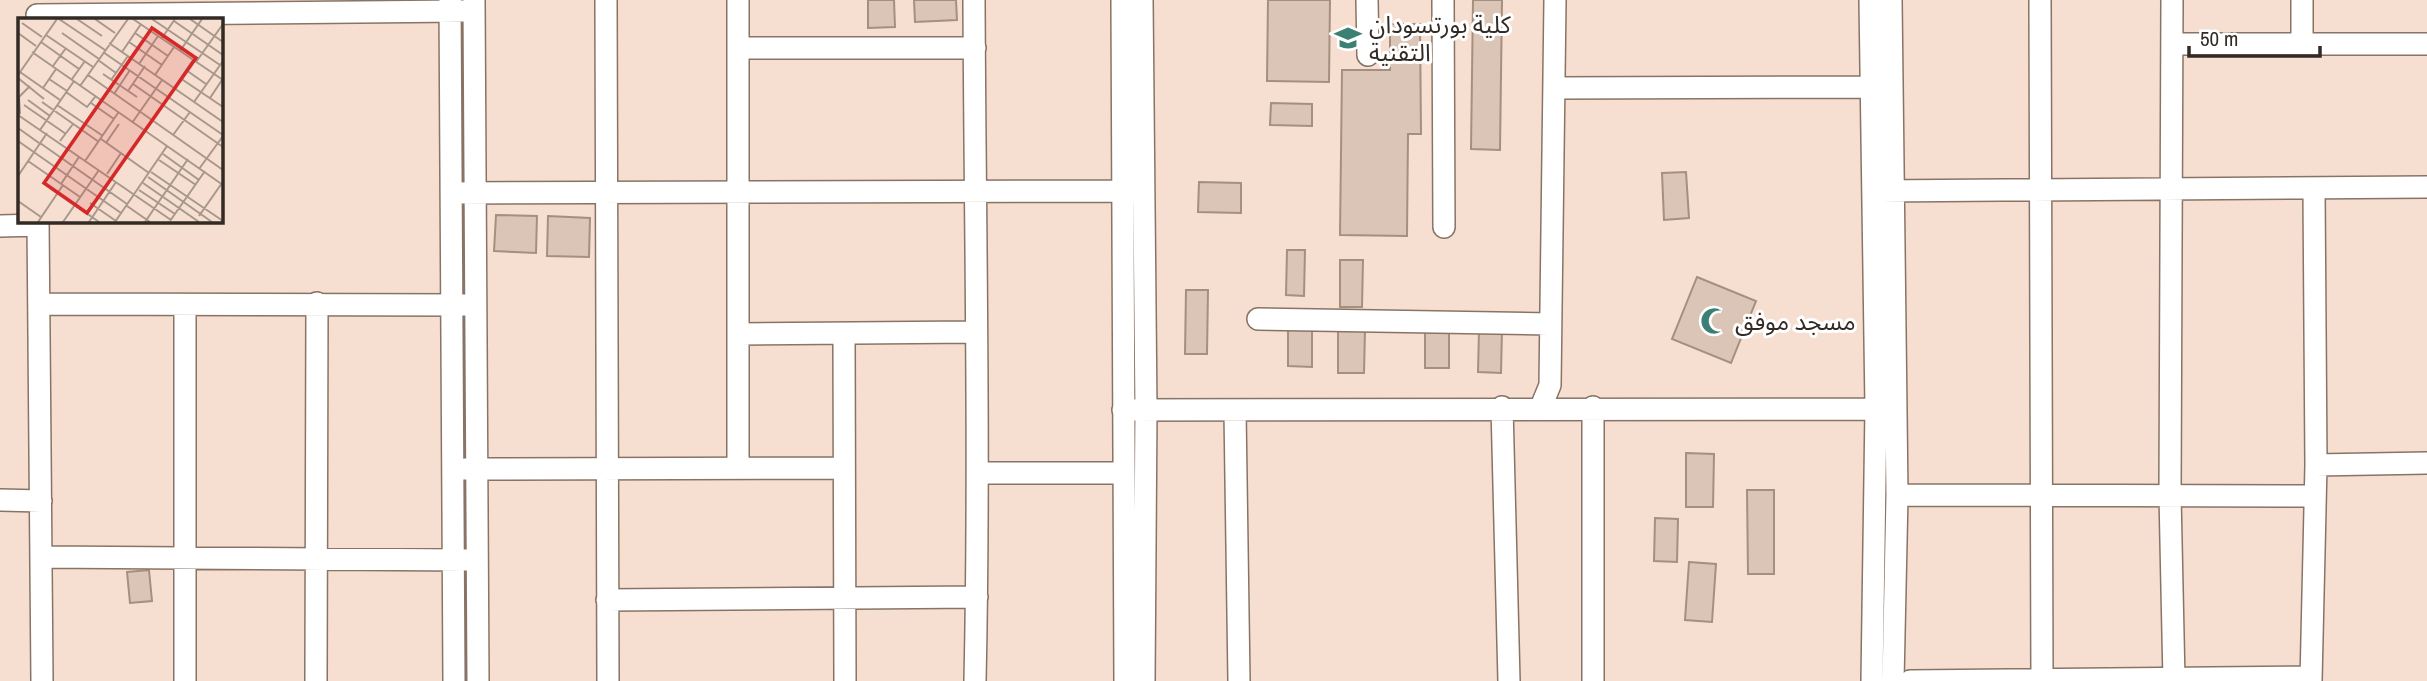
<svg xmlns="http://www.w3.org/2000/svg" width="2427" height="681" font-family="'Archivo Narrow','Noto Sans Arabic',sans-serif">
  <rect width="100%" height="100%" fill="#f6dfd0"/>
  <path fill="#dac5b6" stroke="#a48f81" stroke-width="2" d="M 868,0 L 894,0 L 895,27 L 868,28 Z
    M 914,0 L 956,0 L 957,20 L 915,22 Z
    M 1268,0 L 1330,0 L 1329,82 L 1267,81 Z
    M 1473,0 L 1502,0 L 1500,150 L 1471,149 Z
    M 1390,24 L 1420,24 L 1421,134 L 1408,134 L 1407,236 L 1340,235 L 1342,70 L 1390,70 Z
    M 1271,103 L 1312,104 L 1312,126 L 1270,125 Z
    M 1686,172 L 1689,218 L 1664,220 L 1662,173 Z
    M 1199,182 L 1241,183 L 1241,213 L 1198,212 Z
    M 496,215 L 537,216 L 536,253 L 494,251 Z
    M 548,216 L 590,218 L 589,257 L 547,256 Z
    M 1287,250 L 1305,250 L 1304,296 L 1286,295 Z
    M 1340,260 L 1363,260 L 1362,307 L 1340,307 Z
    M 1697,277 L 1756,301 L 1731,363 L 1672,339 Z
    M 1186,290 L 1208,290 L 1207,354 L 1185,354 Z
    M 1425,326 L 1449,326 L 1449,368 L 1425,368 Z
    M 1288,327 L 1312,328 L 1312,367 L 1288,366 Z
    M 1338,329 L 1365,330 L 1364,373 L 1338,373 Z
    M 1479,330 L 1502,330 L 1501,373 L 1478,372 Z
    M 1686,453 L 1714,454 L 1713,507 L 1686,507 Z
    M 1747,490 L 1774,490 L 1774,574 L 1748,574 Z
    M 1655,518 L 1678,519 L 1677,562 L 1654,561 Z
    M 1689,562 L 1716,564 L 1712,622 L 1685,620 Z
    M 149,570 L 152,601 L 130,603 L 127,572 Z"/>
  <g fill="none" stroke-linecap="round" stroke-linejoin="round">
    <defs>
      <path id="minor" d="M 450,0 L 454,681
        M 474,0 L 478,681
        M 606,0 L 608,681
        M 738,0 L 738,468
        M 974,0 C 975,227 980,454 975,681
        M 1122,0 L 1125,681
        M 1142,0 L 1146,410 L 1144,681
        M 1367,0 L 1368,55
        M 1443,0 L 1444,227
        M 1870,0 L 1876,408 L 1872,681
        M 1891,0 L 1897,495 L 1893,681
        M 2040,0 L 2042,681
        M 2172,0 L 2170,495 L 2174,681
        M 37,15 L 462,11
        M 2302,42 L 2302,0
        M 2173,44 L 2427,44
        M 739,48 L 975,48
        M 1555,88 L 1870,87
        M 1880,191 L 2427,187
        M 452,193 L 1143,191
        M 38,220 L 42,681
        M 0,226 L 38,225
        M 39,304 L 464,305
        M 185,305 L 185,681
        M 1258,319 L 1549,324
        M 739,334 L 974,332
        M 844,336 L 845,681
        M 1502,407 L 1509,681
        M 1541,407 L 1550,385 L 1555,0
        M 1123,410 L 1895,409
        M 1235,411 L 1239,681
        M 2316,465 L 2427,463
        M 465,469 L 844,468
        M 978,473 L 1124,473
        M 1897,495 L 2314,496
        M 0,500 L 41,501
        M 42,557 L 467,560
        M 607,600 L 977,597
        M 316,681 L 317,303
        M 1593,681 L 1593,407
        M 1910,681 L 2311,677
        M 2311,681 L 2316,465 L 2314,190"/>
    </defs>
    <use href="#minor" stroke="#887466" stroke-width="24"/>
    <use href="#minor" stroke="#fff" stroke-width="21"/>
  </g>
  <defs>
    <symbol id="university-bare" viewBox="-9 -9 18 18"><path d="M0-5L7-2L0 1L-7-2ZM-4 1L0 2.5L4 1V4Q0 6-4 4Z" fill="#3c7f73" stroke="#fff" stroke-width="2.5" paint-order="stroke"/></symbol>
    <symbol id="mosque-bare" viewBox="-9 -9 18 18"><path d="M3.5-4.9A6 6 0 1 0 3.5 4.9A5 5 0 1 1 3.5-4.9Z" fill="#3c7f73" stroke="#fff" stroke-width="2.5" paint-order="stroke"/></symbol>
  </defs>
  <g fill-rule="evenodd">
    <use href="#university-bare" x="1329" y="19" width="38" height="38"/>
    <use href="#mosque-bare" x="1695" y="302" width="38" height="38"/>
  </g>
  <g text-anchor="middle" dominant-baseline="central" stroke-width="6" stroke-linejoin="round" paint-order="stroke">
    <g font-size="24" fill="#322a24" stroke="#fff" text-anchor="start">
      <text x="1369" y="24">كلية بورتسودان<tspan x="1369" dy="28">التقنية</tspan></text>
      <text x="1735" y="321">مسجد موفق</text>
    </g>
  </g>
  <g transform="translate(18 18)">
    <rect width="205" height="205" fill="#f6dfd0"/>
    <path fill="none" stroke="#a8978b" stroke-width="2" d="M 41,1 L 87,32M 59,1 L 84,18M 77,1 L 97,15M 115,1 L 205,62M 134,1 L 202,47M 172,1 L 205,24M 156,3 L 205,37M 4,5 L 24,19M 0,15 L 18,28M 44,15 L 81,41M 117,15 L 150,38M 28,17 L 75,49M 144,20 L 157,1M 23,24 L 61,51M 111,24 L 144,47M 91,25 L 205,104M 162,33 L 184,1M 14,34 L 205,167M 85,34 L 205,117M 104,34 L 123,6M 80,42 L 98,55M 178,44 L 205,6M 121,46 L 140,18M 35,48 L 48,30M 168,52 L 188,66M 2,54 L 42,82M 85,56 L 119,79M 0,57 L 39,1M 70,57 L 205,152M 137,57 L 156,29M 0,60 L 26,81M 162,60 L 205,89M 31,61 L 49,73M 54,61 L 67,43M 93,62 L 110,38M 115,66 L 205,129M 62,68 L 110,1M 25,70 L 38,51M 156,70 L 175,42M 110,73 L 127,48M 48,74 L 69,89 L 77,79M 96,76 L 112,52M 192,80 L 204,62M 10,82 L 32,98M 24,84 L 81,124M 176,84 L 205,43M 73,85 L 96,101M 6,87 L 48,116M 39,87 L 85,118M 2,96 L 1,79 L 12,68M 0,97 L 153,202M 114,105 L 144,62M 65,108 L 83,83M 0,110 L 21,125M 22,112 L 56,63M 155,117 L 172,94M 83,121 L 131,155M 0,123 L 103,195M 42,123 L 55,106M 22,125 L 109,186M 88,125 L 101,106M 145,136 L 181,162M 141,142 L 178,167M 10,143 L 62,179M 67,143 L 100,95M 181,151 L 205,118M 133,154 L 205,203M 89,156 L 103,135M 31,157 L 50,131M 0,158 L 29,115M 130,159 L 194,204M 125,165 L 181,204M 43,166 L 61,139M 121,172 L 157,196M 0,183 L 23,199M 72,185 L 98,203M 57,187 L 81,204M 109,188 L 132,204M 181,198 L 204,165M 152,203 L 187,153M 20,204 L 45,167M 45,204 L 81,152M 71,204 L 98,164M 97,204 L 149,128M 127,204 L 170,141"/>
    <path fill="#d62828" fill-opacity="0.15" stroke="#d62828" stroke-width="3.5" d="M 134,10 L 178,40 L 69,195 L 26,165 Z"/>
    <rect width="205" height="205" fill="none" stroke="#322a24" stroke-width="3.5"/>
  </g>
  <path d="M2189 46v10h131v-10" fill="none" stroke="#322a24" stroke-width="3.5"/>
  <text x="2200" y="46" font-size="21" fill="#322a24" stroke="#ffffff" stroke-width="5" paint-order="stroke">50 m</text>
</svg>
